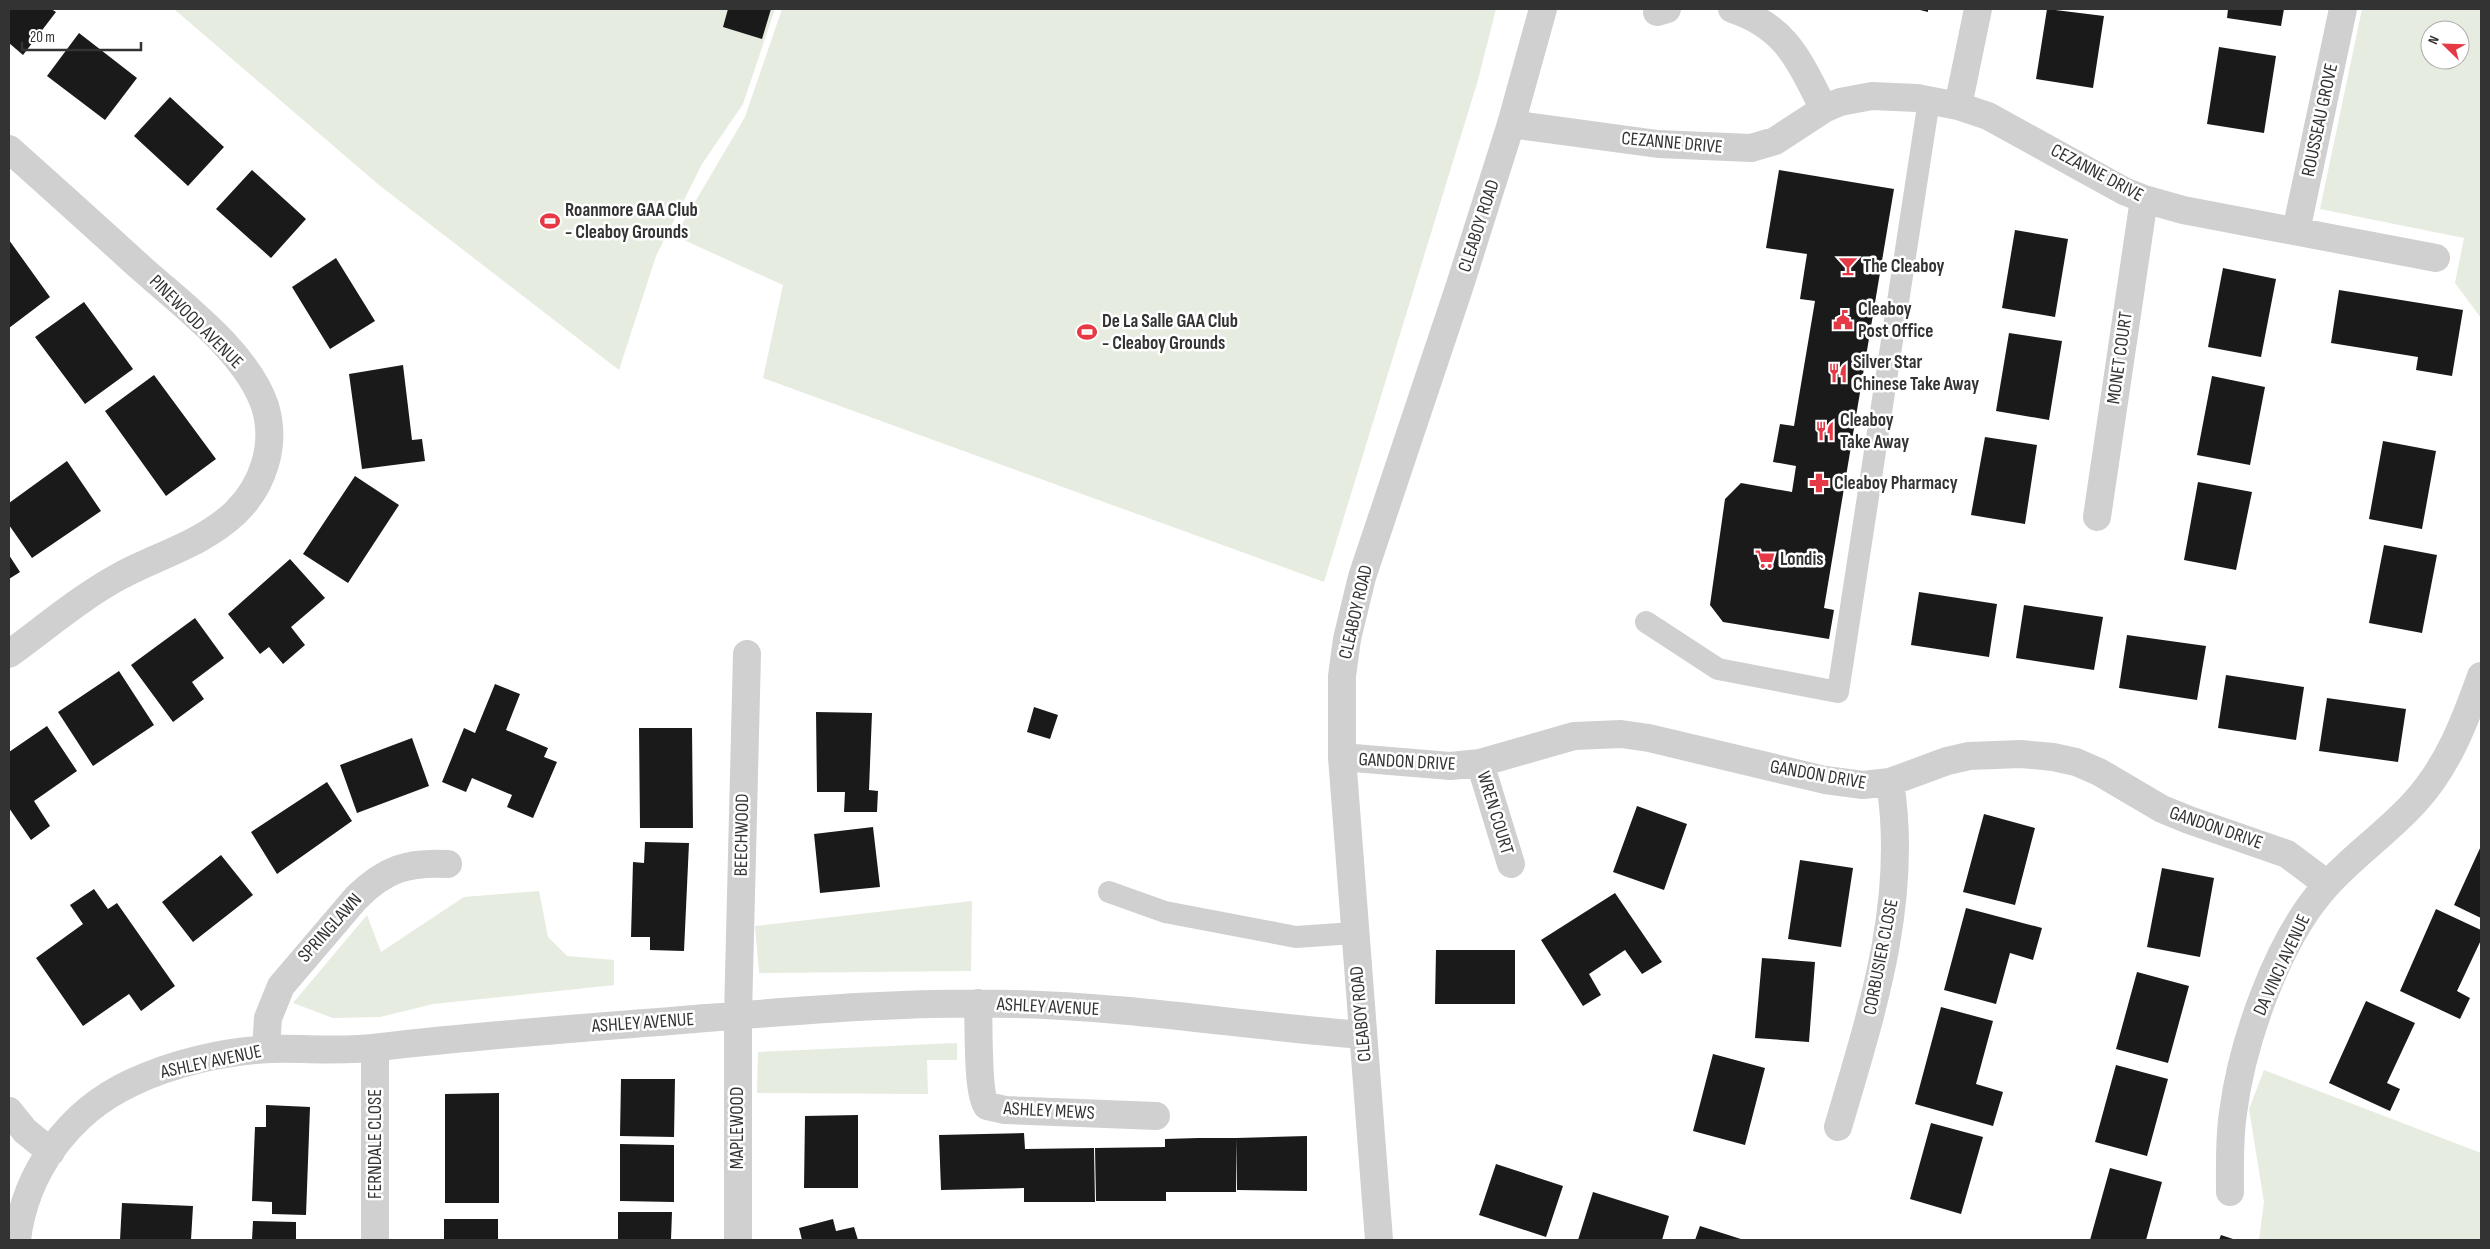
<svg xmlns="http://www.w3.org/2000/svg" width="2490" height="1249" font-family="'Sofia Sans Condensed',sans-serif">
  <rect width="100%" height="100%" fill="#fff"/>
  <path fill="#e6ecdf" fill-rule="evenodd" d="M 174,9 L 775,9 L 743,104 L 702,164 L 656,256 L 619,370 L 379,185 Z
    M 782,9 L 1496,9 L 1478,80 L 1324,582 L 763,378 L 783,285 L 675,236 L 745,117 Z
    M 2362,9 L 2481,9 L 2481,318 L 2455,283 L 2464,238 L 2320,209 ZM 2430,30 L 2460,30 L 2460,60 L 2430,60 Z
    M 539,891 L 548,937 L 567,956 L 614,960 L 614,985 L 433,1004 L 380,1017 L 333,1018 L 293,1003 L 367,915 L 381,952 L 464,897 Z
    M 972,901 L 971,971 L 759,973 L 755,926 Z
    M 957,1043 L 957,1060 L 927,1060 L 928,1094 L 757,1093 L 758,1052 Z
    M 2264,1070 L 2481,1153 L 2481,1240 L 2259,1240 L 2264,1202 L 2249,1109 Z"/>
  <path fill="#1a1a1a" d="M 9,9 L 51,9 L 56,12 L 23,55 L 9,43 Z
    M 728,9 L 771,9 L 762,39 L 723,27 Z
    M 1916,9 L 1928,9 L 1928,12 Z
    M 2047,9 L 2104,16 L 2093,88 L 2036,79 Z
    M 2228,9 L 2284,9 L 2281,26 L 2227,18 Z
    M 79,33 L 137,78 L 105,120 L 47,76 Z
    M 2219,47 L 2276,56 L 2264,133 L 2207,124 Z
    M 170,97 L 224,147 L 188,186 L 134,136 Z
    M 252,170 L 306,219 L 271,258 L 216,209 Z
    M 1779,170 L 1894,189 L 1824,608 L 1834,610 L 1829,639 L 1723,622 L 1710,605 L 1725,499 L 1741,483 L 1792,492 L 1796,466 L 1773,462 L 1780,424 L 1794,426 L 1815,301 L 1800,299 L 1807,254 L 1766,248 Z
    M 2015,230 L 2068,239 L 2055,317 L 2002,308 Z
    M 9,240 L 50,297 L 9,328 Z
    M 336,258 L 375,321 L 330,349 L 292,287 Z
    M 2223,268 L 2276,279 L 2261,357 L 2208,347 Z
    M 2339,290 L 2463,310 L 2452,376 L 2416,370 L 2418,357 L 2331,343 Z
    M 84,302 L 133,369 L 85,404 L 35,337 Z
    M 2009,333 L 2062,341 L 2049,420 L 1996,411 Z
    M 403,365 L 412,440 L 422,439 L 425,461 L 362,469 L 349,374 Z
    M 154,375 L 216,459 L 166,496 L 105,411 Z
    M 2212,376 L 2265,387 L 2250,465 L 2197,455 Z
    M 1985,437 L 2037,445 L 2025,524 L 1971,515 Z
    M 2383,441 L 2436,451 L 2422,529 L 2369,519 Z
    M 67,461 L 101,511 L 32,558 L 9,525 L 9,503 Z
    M 355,476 L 399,505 L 348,583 L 303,554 Z
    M 2198,482 L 2252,492 L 2236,570 L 2184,560 Z
    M 2384,545 L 2437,555 L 2422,633 L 2369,623 Z
    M 9,555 L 20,572 L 9,579 Z
    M 290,559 L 325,598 L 291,627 L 305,645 L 283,664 L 269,647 L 260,654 L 228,614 Z
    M 1919,592 L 1997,604 L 1989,657 L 1911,645 Z
    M 2024,605 L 2103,617 L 2094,670 L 2016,658 Z
    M 195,618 L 224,658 L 192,682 L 204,699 L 173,722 L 131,665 Z
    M 2127,635 L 2206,646 L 2197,700 L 2119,688 Z
    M 119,671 L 154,725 L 93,766 L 58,712 Z
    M 2226,675 L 2304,687 L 2296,740 L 2218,728 Z
    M 495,684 L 520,694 L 506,730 L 548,748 L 544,757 L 557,762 L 533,818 L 507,807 L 512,795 L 472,778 L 466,792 L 442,782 L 464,728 L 475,733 Z
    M 2327,698 L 2406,709 L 2398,762 L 2319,751 Z
    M 1034,707 L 1058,715 L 1050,739 L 1027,732 Z
    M 816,712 L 872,713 L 869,790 L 878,791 L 877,812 L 844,812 L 845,792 L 817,792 Z
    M 47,726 L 77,771 L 34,801 L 50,826 L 31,840 L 9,808 L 9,752 Z
    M 639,728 L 692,728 L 693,828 L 640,828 Z
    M 412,738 L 429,786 L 357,813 L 340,765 Z
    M 327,782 L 352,821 L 277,874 L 251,832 Z
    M 1637,806 L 1687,824 L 1664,890 L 1613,872 Z
    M 1984,814 L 2035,828 L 2015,905 L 1963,892 Z
    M 873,827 L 880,887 L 820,893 L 814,834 Z
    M 645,842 L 689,843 L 684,951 L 650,950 L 650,937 L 631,937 L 633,862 L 644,863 Z
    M 2481,846 L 2481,918 L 2454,905 Z
    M 221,855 L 253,895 L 193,942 L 162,902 Z
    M 1800,860 L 1853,868 L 1841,947 L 1788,939 Z
    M 2162,868 L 2214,878 L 2200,957 L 2147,947 Z
    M 94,889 L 108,909 L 117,903 L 175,986 L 141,1011 L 129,994 L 83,1026 L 36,958 L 83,924 L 70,905 Z
    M 1615,893 L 1662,962 L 1642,974 L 1625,950 L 1589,974 L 1601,995 L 1583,1006 L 1541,940 Z
    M 1966,908 L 2042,928 L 2033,960 L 2010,953 L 1996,1004 L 1944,990 Z
    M 2436,909 L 2481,930 L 2481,940 L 2457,991 L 2470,998 L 2460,1019 L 2400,991 Z
    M 1436,950 L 1515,950 L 1515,1004 L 1435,1004 Z
    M 1762,958 L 1815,962 L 1809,1042 L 1755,1038 Z
    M 2137,972 L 2189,986 L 2168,1063 L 2116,1049 Z
    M 2366,1001 L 2415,1023 L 2387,1083 L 2400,1089 L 2390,1111 L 2329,1083 Z
    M 1941,1007 L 1993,1021 L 1976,1084 L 2003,1092 L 1993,1126 L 1915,1104 Z
    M 1713,1054 L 1765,1068 L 1745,1145 L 1693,1131 Z
    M 2116,1065 L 2168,1079 L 2147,1156 L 2095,1142 Z
    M 621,1079 L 675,1079 L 674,1137 L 620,1136 Z
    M 499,1093 L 499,1203 L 445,1203 L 445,1094 Z
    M 266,1105 L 310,1107 L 306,1215 L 272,1214 L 272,1202 L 252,1201 L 255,1127 L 266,1127 Z
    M 858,1115 L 858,1188 L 804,1188 L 805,1116 Z
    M 1931,1123 L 1983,1137 L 1961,1214 L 1910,1199 Z
    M 1024,1133 L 1025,1149 L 1094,1148 L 1095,1202 L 1024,1202 L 1024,1188 L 941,1190 L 939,1135 Z
    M 1307,1136 L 1307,1191 L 1237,1190 L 1236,1138 Z
    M 1198,1138 L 1236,1138 L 1236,1192 L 1166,1192 L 1166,1201 L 1096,1201 L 1095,1148 L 1165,1147 L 1165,1139 Z
    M 620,1144 L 674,1145 L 674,1202 L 620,1201 Z
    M 1496,1164 L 1563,1186 L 1546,1237 L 1479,1215 Z
    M 2110,1168 L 2162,1182 L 2146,1240 L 2090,1240 Z
    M 1593,1192 L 1669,1216 L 1662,1240 L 1578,1240 Z
    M 122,1203 L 193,1206 L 191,1240 L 120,1240 Z
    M 618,1212 L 672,1212 L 671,1240 L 618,1240 Z
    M 444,1219 L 498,1219 L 498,1240 L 444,1240 Z
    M 833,1219 L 836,1231 L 854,1227 L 858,1240 L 802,1240 L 799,1228 Z
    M 253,1221 L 296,1222 L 296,1240 L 252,1240 Z
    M 1700,1226 L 1744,1240 L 1695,1240 Z
    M 2221,1235 L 2236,1240 L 2219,1240 Z"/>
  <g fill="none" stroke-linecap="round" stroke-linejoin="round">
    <path stroke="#d0d0d0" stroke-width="22" d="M 1646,622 L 1718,669 L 1838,692 L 1929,100
      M 1109,892 L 1165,912 L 1296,937 L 1354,933"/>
    <path stroke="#d0d0d0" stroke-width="28" d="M 1732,9 C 1787,27 1799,61 1824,109
      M 1657,12 L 1667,9
      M 1958,106 L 1978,9
      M 1511,124 L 1658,144 L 1751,148 L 1775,141 L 1824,109 L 1840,102 L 1872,96 L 1917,98 L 1958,106 L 1988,116 L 2124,191 L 2144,199 L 2183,210 L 2436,258
      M 9,149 C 53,188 97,228 140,267 C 182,305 247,352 265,406 C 277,445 263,486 235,513 C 202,544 159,555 120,576 C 81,597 45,628 9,654
      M 2296,231 L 2343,9
      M 2097,517 L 2144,199
      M 1342,757 L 1450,766 L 1480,763 L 1574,736 L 1621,734 L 1649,738 L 1825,780 L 1863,785 L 1890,782 L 1947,761 L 1969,756 L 2021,754 L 2053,757 L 2076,762 L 2099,772 L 2162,809 L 2189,820 L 2287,854 L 2327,884
      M 1480,763 L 1511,864
      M 978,1003 C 979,1022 977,1095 987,1106 L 1005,1110 L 1156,1116
      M 375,1048 L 375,1240
      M 266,1049 L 268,1018 L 281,986 L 356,898 C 385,869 407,862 448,864
      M 9,1111 L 25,1131 L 51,1152
      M 1838,1127 C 1871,1015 1909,901 1890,782
      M 2230,1192 C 2230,1166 2229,1139 2233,1113 C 2242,1042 2278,938 2327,885 C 2354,855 2388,832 2415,802 C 2448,766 2465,721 2481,676
      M 17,1240 C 25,1172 69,1112 131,1083 C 173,1063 225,1051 271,1049 C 307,1048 344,1052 380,1047 C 481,1035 582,1028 683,1020 C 794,1011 905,1001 1016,1004 C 1132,1007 1247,1026 1363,1035
      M 738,1240 L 738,1015 L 747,654"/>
    <path stroke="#d0d0d0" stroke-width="28" d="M 1379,1240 L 1342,757 L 1342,676 L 1347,639 L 1362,577 L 1460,285 L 1511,124 L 1543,9"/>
  </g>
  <defs>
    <symbol id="stadium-bare" viewBox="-9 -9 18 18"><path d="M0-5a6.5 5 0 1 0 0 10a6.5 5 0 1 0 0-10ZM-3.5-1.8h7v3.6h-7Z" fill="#e63946" stroke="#fff" stroke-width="2.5" paint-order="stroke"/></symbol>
    <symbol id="bar-bare" viewBox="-9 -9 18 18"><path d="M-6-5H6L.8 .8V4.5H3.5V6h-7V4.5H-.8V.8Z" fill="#e63946" stroke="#fff" stroke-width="2.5" paint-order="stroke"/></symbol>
    <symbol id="civic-bare" viewBox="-9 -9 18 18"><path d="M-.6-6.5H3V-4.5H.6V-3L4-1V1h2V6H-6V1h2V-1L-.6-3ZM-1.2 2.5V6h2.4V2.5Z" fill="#e63946" stroke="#fff" stroke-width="2.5" paint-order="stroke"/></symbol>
    <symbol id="restaurant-bare" viewBox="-9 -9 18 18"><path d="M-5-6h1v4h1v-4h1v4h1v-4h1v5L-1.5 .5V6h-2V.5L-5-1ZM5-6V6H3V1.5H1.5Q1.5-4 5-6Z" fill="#e63946" stroke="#fff" stroke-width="2.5" paint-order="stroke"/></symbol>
    <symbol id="pharmacy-bare" viewBox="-9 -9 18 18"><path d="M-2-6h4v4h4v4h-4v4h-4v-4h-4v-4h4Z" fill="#e63946" stroke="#fff" stroke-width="2.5" paint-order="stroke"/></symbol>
    <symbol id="supermarket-bare" viewBox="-9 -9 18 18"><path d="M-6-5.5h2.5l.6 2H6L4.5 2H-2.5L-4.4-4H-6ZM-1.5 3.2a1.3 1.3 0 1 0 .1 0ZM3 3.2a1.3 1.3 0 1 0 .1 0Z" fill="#e63946" stroke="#fff" stroke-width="2.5" paint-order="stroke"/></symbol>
  </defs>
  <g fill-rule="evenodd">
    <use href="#stadium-bare" x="536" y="207" width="28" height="28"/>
    <use href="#bar-bare" x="1834" y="252" width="28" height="28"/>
    <use href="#civic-bare" x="1829" y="306" width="28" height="28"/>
    <use href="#stadium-bare" x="1073" y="318" width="28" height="28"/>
    <use href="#restaurant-bare" x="1824" y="359" width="28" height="28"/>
    <use href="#restaurant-bare" x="1811" y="417" width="28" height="28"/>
    <use href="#pharmacy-bare" x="1805" y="469" width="28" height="28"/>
    <use href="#supermarket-bare" x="1751" y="545" width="28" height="28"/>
  </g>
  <g text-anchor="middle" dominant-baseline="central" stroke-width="5" stroke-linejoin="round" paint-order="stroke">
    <g font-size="19" fill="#333" stroke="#fff">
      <text transform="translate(2320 120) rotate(-78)">ROUSSEAU GROVE</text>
      <text transform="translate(1672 143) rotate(5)">CEZANNE DRIVE</text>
      <text transform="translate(2097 173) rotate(28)">CEZANNE DRIVE</text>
      <text transform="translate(1479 226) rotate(-72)">CLEABOY ROAD</text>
      <text transform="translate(196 322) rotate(45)">PINEWOOD AVENUE</text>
      <text transform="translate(2120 358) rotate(-82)">MONET COURT</text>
      <text transform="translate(1356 612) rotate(-77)">CLEABOY ROAD</text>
      <text transform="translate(1407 762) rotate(3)">GANDON DRIVE</text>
      <text transform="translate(1818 775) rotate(10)">GANDON DRIVE</text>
      <text transform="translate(1495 813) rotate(73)">WREN COURT</text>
      <text transform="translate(2216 828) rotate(19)">GANDON DRIVE</text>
      <text transform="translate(742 835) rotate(-89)">BEECHWOOD</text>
      <text transform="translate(330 928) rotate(-48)">SPRINGLAWN</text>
      <text transform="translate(1881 957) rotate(-79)">CORBUSIER CLOSE</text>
      <text transform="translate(2282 965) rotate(-65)">DA VINCI AVENUE</text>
      <text transform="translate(1048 1007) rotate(3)">ASHLEY AVENUE</text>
      <text transform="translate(1361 1014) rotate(-95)">CLEABOY ROAD</text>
      <text transform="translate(643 1023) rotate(-4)">ASHLEY AVENUE</text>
      <text transform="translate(211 1062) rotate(-12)">ASHLEY AVENUE</text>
      <text transform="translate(1049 1111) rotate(3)">ASHLEY MEWS</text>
      <text transform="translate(737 1128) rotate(-90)">MAPLEWOOD</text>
      <text transform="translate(375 1144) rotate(-90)">FERNDALE CLOSE</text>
    </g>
    <g font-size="19" font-weight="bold" fill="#333" stroke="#fff" text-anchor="start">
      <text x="565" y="210">Roanmore GAA Club<tspan x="565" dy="22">- Cleaboy Grounds</tspan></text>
      <text x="1863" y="266">The Cleaboy</text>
      <text x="1858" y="309">Cleaboy<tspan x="1858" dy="22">Post Office</tspan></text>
      <text x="1102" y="321">De La Salle GAA Club<tspan x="1102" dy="22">- Cleaboy Grounds</tspan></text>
      <text x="1853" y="362">Silver Star<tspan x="1853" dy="22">Chinese Take Away</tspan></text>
      <text x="1840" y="420">Cleaboy<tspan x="1840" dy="22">Take Away</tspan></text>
      <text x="1834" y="483">Cleaboy Pharmacy</text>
      <text x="1780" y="559">Londis</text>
    </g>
  </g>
  <rect width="2490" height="1249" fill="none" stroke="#333333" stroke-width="20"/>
  <g transform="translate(2445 45) rotate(293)"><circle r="24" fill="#ffffff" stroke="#adadad"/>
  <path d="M0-4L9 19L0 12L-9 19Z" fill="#e63946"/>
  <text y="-8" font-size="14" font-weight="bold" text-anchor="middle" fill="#333333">N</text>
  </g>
  <path d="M22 42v8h119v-8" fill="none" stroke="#333333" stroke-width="2.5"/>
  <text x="30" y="42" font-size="15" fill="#333333" stroke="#ffffff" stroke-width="4" paint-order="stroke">20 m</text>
</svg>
